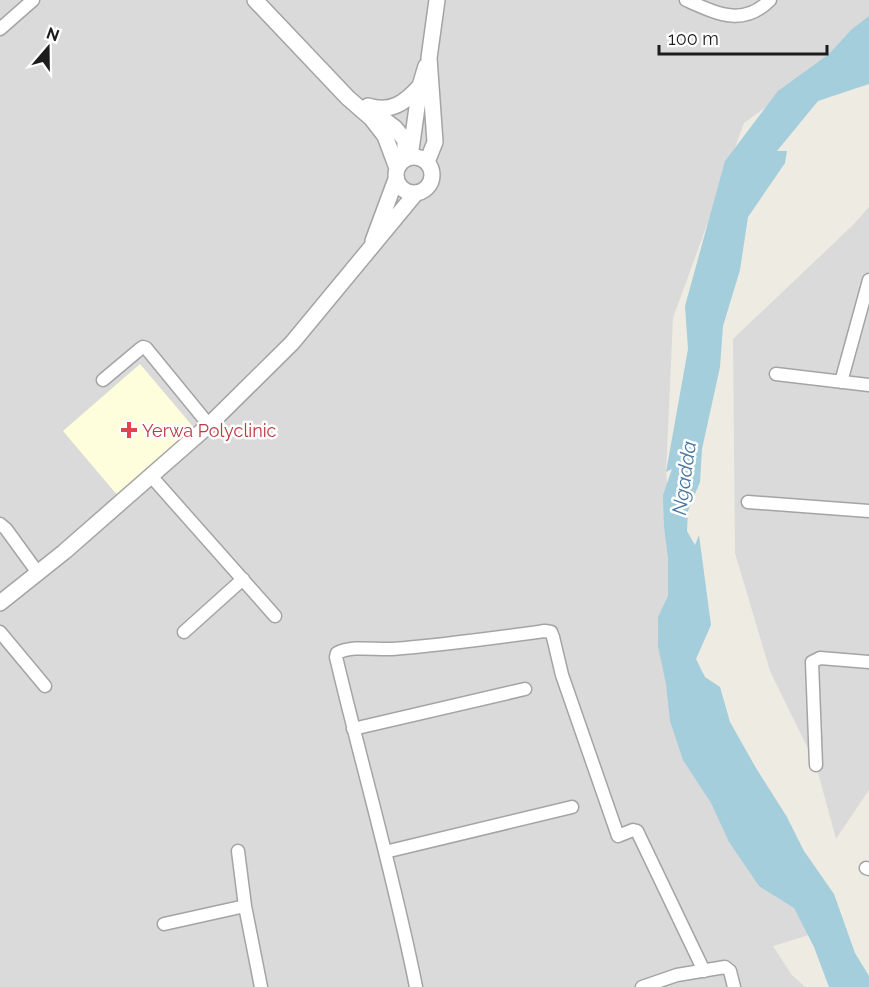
<svg xmlns="http://www.w3.org/2000/svg" width="869" height="987" font-family="Raleway,sans-serif">
  <rect width="100%" height="100%" fill="#eeebe3"/>
  <path fill="#dbdada" d="M 0,0 L 869,0 L 869,32 L 744,123 L 673,318 L 666,472 L 677,592 L 700,721 L 828,929 L 773,946 L 791,974 L 805,987 L 0,987 Z
    M 869,207 L 869,790 L 836,839 L 816,765 L 770,671 L 735,553 L 733,339 L 853,225 Z"/>
  <path fill="#fefedc" d="M 140,364 L 195,429 L 118,496 L 63,431 Z"/>
  <path fill="#a4cedb" d="M 869,16 L 869,84 L 818,101 L 777,151 L 787,151 L 785,163 L 748,217 L 740,270 L 723,326 L 720,367 L 702,449 L 700,482 L 688,511 L 687,531 L 695,545 L 699,535 L 711,625 L 696,659 L 705,677 L 720,687 L 730,722 L 756,768 L 787,817 L 804,851 L 834,894 L 855,953 L 869,976 L 869,987 L 829,987 L 814,947 L 794,908 L 759,886 L 729,842 L 711,803 L 683,760 L 670,721 L 666,684 L 658,646 L 658,617 L 668,596 L 668,558 L 664,527 L 663,495 L 672,469 L 666,472 L 688,349 L 685,306 L 725,161 L 778,91 L 829,54 L 852,29 Z"/>
  <g fill="none" stroke-linecap="round" stroke-linejoin="round">
    <defs>
      <path id="minor" d="M 686,0 C 718,14 743,27 770,0
        M 0,29 L 33,0
        M 776,374 L 869,385
        M 103,380 L 140,349 L 143,347 L 146,348 L 209,425
        M 841,382 L 869,280
        M 151,476 L 275,616
        M 748,502 L 869,511
        M 0,524 L 6,529 L 38,573
        M 0,632 L 45,686
        M 184,632 L 243,579
        M 353,729 L 525,689
        M 816,765 L 812,662 L 820,658 L 869,662
        M 238,851 L 245,906 L 261,987
        M 385,852 L 572,807
        M 866,868 L 869,869
        M 164,924 L 245,906
        M 416,987 C 394,876 362,767 336,657 L 337,653 C 353,645 375,650 392,649 C 444,645 494,638 545,631 L 551,632 L 553,637 L 562,675 L 618,836 L 633,830 L 637,831 L 704,971
        M 642,987 L 677,975 L 725,967 L 730,971 L 734,987"/>
      <path id="tertiary" d="M 255,0 L 348,98 L 371,118 L 385,136 L 397,168
        M 368,106 C 391,113 405,103 420,86
        M 374,112 L 395,128 L 405,140 L 405,155
        M396 175a18 18 0 1 1 36 0a18 18 0 1 1-36 0Z
        M 410,157 L 420,86 L 426,66
        M 427,162 L 435,142 L 429,58 L 437,0
        M 373,241 L 396,179
        M 0,603 L 64,552 L 209,425 L 292,343 L 416,193"/>
    </defs>
    <use href="#minor" stroke="#a4a4a4" stroke-width="15"/>
    <use href="#tertiary" stroke="#a4a4a4" stroke-width="18"/>
    <use href="#minor" stroke="#fff" stroke-width="12"/>
    <use href="#tertiary" stroke="#fff" stroke-width="15"/>
  </g>
  <path fill="#e0444e" stroke="#fff" stroke-width="2" d="M126 421h6v6h6v6h-6v6h-6v-6h-6v-6h6z"/>
  <g text-anchor="middle" dominant-baseline="central" stroke-width="5" stroke-linejoin="round" paint-order="stroke">
    <g font-size="18" fill="#be3a42" stroke="#fff" text-anchor="start">
      <text x="142" y="430">Yerwa Polyclinic</text>
    </g>
    <g font-size="20" font-style="italic" fill="#4976a3" stroke="#fff">
      <text transform="translate(684 478) rotate(-82)">Ngadda</text>
    </g>
  </g>
  <g transform="translate(48 48) rotate(20)" stroke="#ffffff" stroke-width="4.5" paint-order="stroke">
  <path d="M0-4.5L10 22L0 15L-10 22Z" fill="#1d1d1d"/>
  <text y="-9" font-size="16" font-weight="bold" text-anchor="middle" fill="#1d1d1d">N</text>
  </g>
  <path d="M659 45v9h168v-9" fill="none" stroke="#1d1d1d" stroke-width="3"/>
  <text x="668" y="45" font-size="18" fill="#1d1d1d" stroke="#ffffff" stroke-width="4.5" paint-order="stroke">100 m</text>
</svg>
